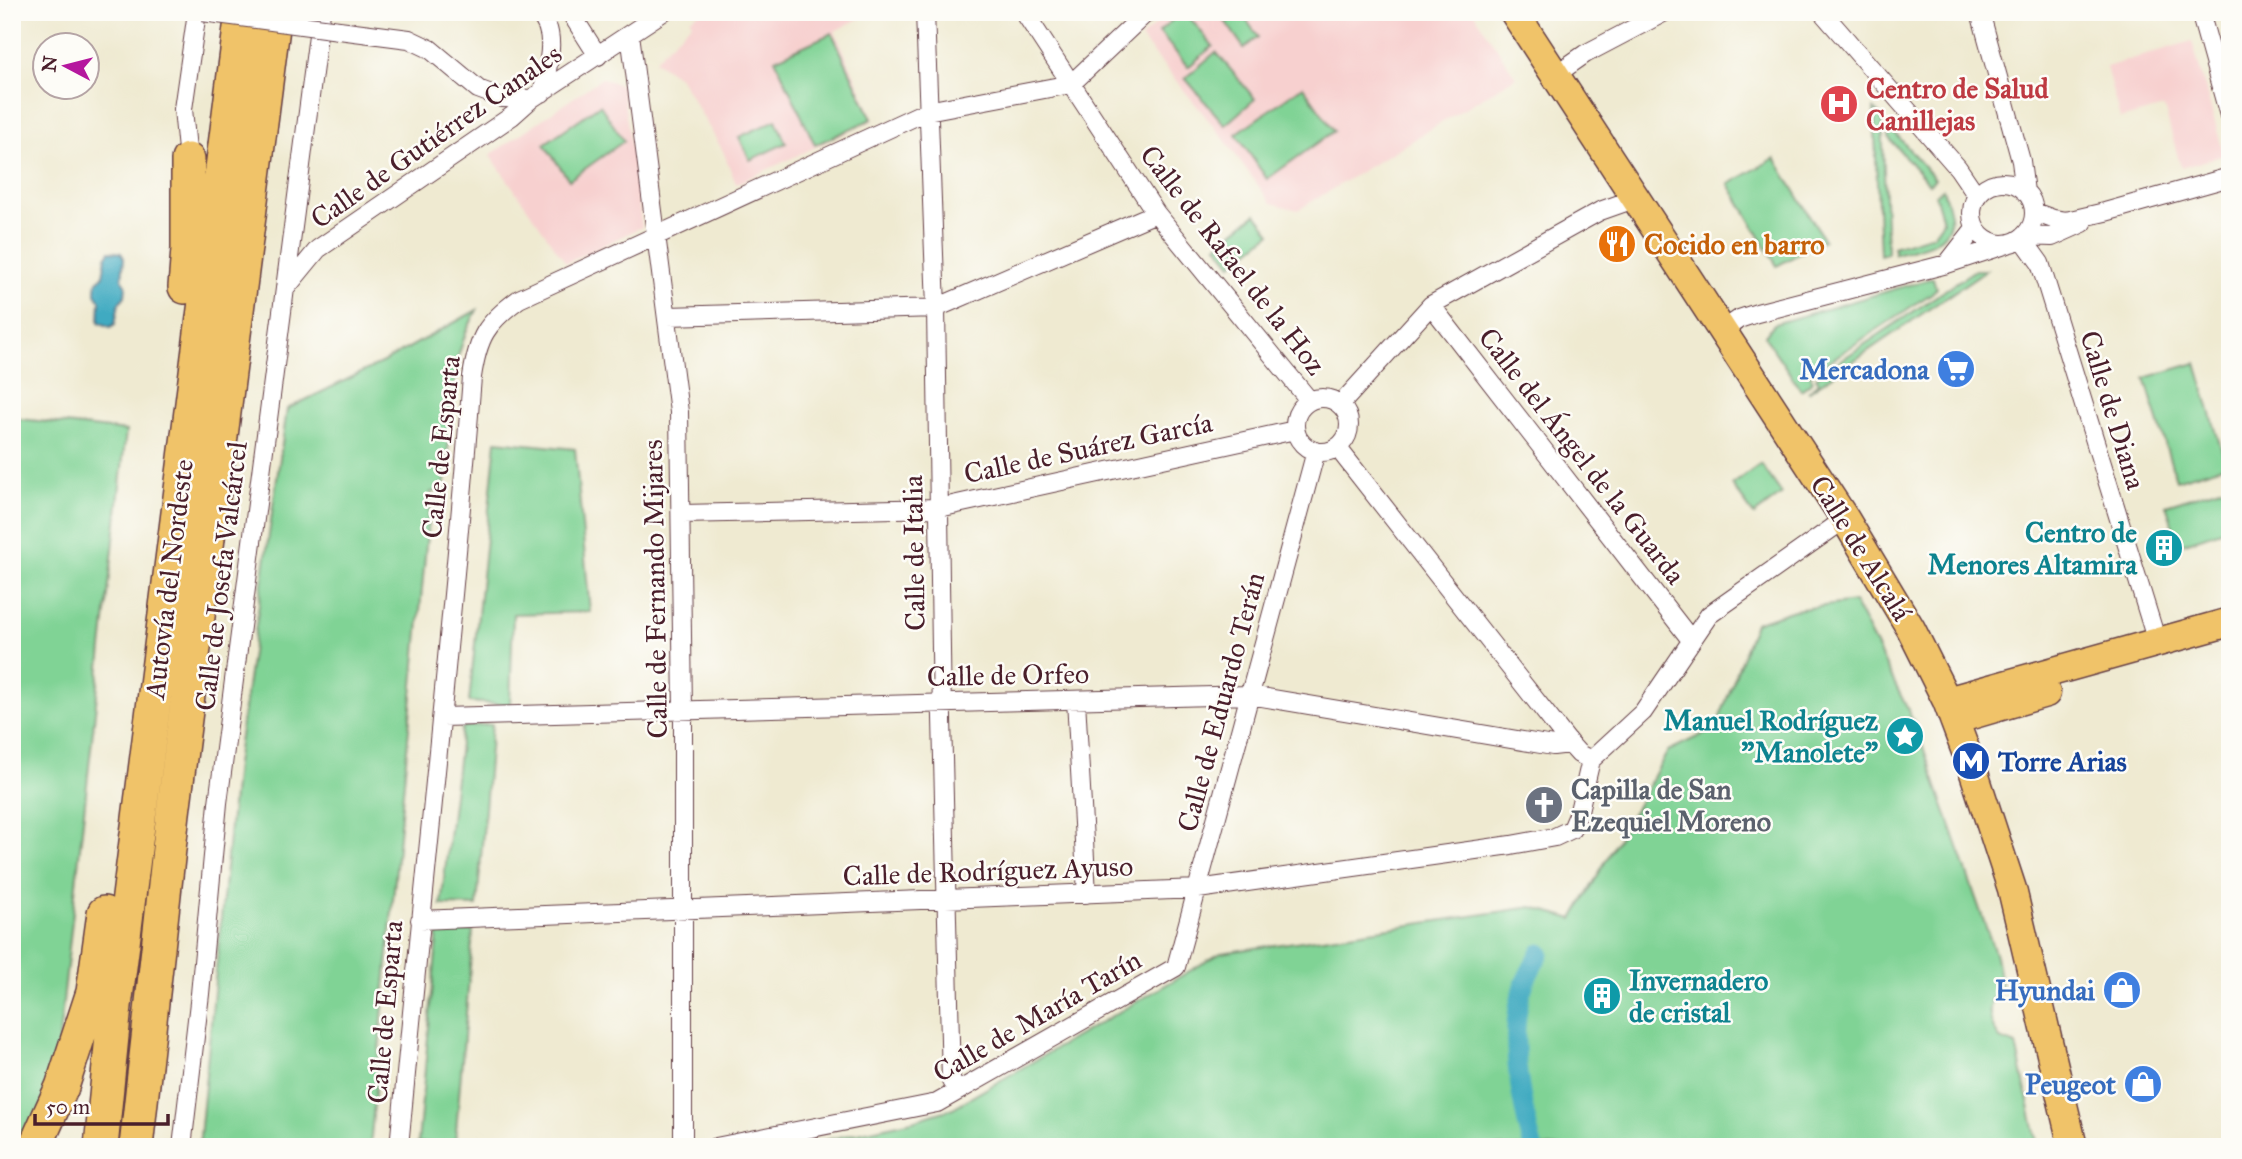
<svg xmlns="http://www.w3.org/2000/svg" width="2242" height="1159" font-family="'IM FELL Great Primer',serif">
  <rect width="100%" height="100%" fill="#fdfcf7"/>
  <filter id="ink" filterUnits="userSpaceOnUse"><feTurbulence type="fractalNoise" baseFrequency=".0143" numOctaves="2"/><feDisplacementMap in="SourceGraphic" scale="14" xChannelSelector="R" yChannelSelector="G"/><feConvolveMatrix kernelMatrix="1 2 1 2 8 2 1 2 1" color-interpolation-filters="sRGB"/></filter>
  <filter id="wash" filterUnits="userSpaceOnUse"><feTurbulence type="fractalNoise" baseFrequency=".00686" numOctaves="4" result="noise"/><feDisplacementMap in="SourceGraphic" scale="28" xChannelSelector="R" yChannelSelector="G"/><feGaussianBlur stdDeviation="1.57" result="paint"/><feColorMatrix in="noise" values="0 0 0 0 0 0 0 0 0 0 0 0 0 0 0 0 0 1.4 0 .05"/><feComposite in="paint" operator="in"/></filter>
  <g filter="url(#wash)">
    <rect width="100%" height="100%" fill="#efead1"/>
    <path fill="#f7d0cf" d="M 701,12 L 872,12 L 835,31 L 874,120 L 736,184 L 723,151 L 680,78 L 655,61 L 664,50 L 692,23 L 690,19 Z
      M 1169,12 L 1473,12 L 1516,77 L 1298,210 L 1271,203 L 1224,139 L 1141,38 Z
      M 2192,41 L 2224,155 L 2181,168 L 2164,107 L 2120,119 L 2106,67 Z
      M 602,78 L 622,86 L 642,227 L 566,263 L 490,155 Z"/>
    <path fill="#80d395" stroke="#657960" stroke-width="2" d="M 1181,12 L 1185,12 L 1213,46 L 1188,67 L 1159,32 Z
      M 1237,12 L 1241,12 L 1258,37 L 1244,48 L 1225,21 Z
      M 832,33 L 872,119 L 815,145 L 775,59 Z
      M 1216,52 L 1255,99 L 1225,125 L 1185,78 Z
      M 1303,86 L 1334,131 L 1267,179 L 1236,134 Z
      M 600,105 L 624,141 L 569,180 L 544,144 Z
      M 1874,109 L 1882,117 L 1887,253 L 1880,255 Z
      M 776,120 L 786,143 L 750,160 L 739,137 Z
      M 1889,126 L 1935,179 L 1929,184 L 1888,137 Z
      M 1775,158 L 1824,240 L 1777,266 L 1729,184 Z
      M 1943,189 C 1945,198 1952,213 1950,222 C 1946,246 1914,248 1895,254 L 1893,247 L 1933,235 L 1943,221 L 1935,194 Z
      M 1256,214 L 1271,233 L 1232,264 L 1217,245 Z
      M 1975,270 L 1986,270 L 1808,392 L 1819,382 L 1816,377 Z
      M 1933,278 L 1936,288 L 1932,293 L 1810,374 L 1813,381 L 1801,390 L 1767,340 L 1765,335 L 1774,324 Z
      M 477,310 L 466,332 L 457,360 L 444,491 L 431,492 L 370,1147 L 199,1147 L 236,764 L 287,409 L 383,362 Z
      M 2196,363 L 2226,465 L 2176,480 L 2145,378 Z
      M 12,418 L 126,431 L 47,1147 L 12,1147 Z
      M 496,441 L 575,449 L 590,612 L 513,614 L 510,705 L 469,702 Z
      M 1761,464 L 1782,494 L 1754,515 L 1732,485 Z
      M 2230,485 L 2230,528 L 2179,545 L 2166,505 Z
      M 1854,602 L 1915,724 L 1996,956 L 2001,984 C 1986,1002 1986,1020 2000,1039 L 2016,1045 L 2038,1147 L 794,1147 L 912,1121 L 951,1109 L 1221,953 L 1532,907 L 1573,919 L 1668,751 L 1716,728 L 1755,623 L 1794,610 Z
      M 492,724 L 477,906 L 441,905 L 462,727 Z
      M 438,931 L 473,931 L 455,1143 L 418,1143 Z"/>
    <path fill="#41aac1" stroke="#466476" stroke-width="2" d="M 110,251 L 121,253 L 124,258 L 122,279 L 126,286 L 125,296 L 119,303 L 115,324 L 110,327 L 99,322 L 100,301 L 96,294 L 96,288 L 97,281 L 103,276 L 106,257 Z"/>
    <g fill="none" stroke-linecap="round" stroke-linejoin="round">
      <path stroke="#41aac1" stroke-width="19" d="M 1533,1147 C 1520,1099 1506,1030 1525,982 C 1529,972 1535,963 1540,953"/>
    </g>
  </g>
  <g filter="url(#ink)">
    <g fill="none" stroke-linecap="round" stroke-linejoin="round">
      <defs>
        <path id="minor" d="M 537,12 C 560,31 547,69 542,93
          M 570,12 L 598,56
          M 925,12 L 936,308 L 942,718 L 951,1081 L 958,1091
          M 1024,12 L 1156,213 L 1309,400
          M 1822,12 L 1958,168 L 1977,196
          M 1980,12 L 2021,161 L 2025,192
          M 2200,12 L 2230,119
          M 339,30 L 409,39 L 430,49 L 478,89 L 502,98 L 531,99
          M 630,34 L 679,412 L 683,710 L 683,1147
          M 1555,75 L 1585,54 L 1665,12
          M 188,160 L 183,109 L 197,12
          M1972 213a31 31 0 1 1 62 0a31 31 0 1 1-62 0Z
          M 2034,212 L 2053,219 L 2066,221 L 2105,212 L 2230,177
          M 2024,236 L 2052,237 L 2083,223
          M 2022,238 L 2040,263 L 2157,642
          M 1947,264 L 1975,228
          M 286,288 L 318,249 L 512,116 L 531,99 L 663,12
          M 1431,305 L 1691,640
          M 668,316 L 936,308 L 1156,213
          M 1722,331 L 1739,319 L 1757,313 L 1947,264 L 2008,244
          M1295 425a27 27 0 1 1 54 0a27 27 0 1 1-54 0Z
          M 1340,405 L 1431,305 L 1600,211 L 1634,199
          M 1337,447 L 1570,744 L 1579,754 L 1591,760
          M 682,514 L 939,508 L 1295,430
          M 1076,700 L 1087,894
          M 442,717 L 1250,695 L 1553,746 L 1570,744
          M 420,920 L 1198,889 L 1511,845 L 1555,837 L 1572,829 L 1578,815 L 1591,760 L 1643,712 L 1709,615 L 1845,519
          M 182,1147 L 200,994 L 218,803 L 321,12
          M 399,1147 C 423,890 452,634 472,377 C 478,337 486,323 519,299 L 927,111 L 1071,84 L 1147,12
          M 716,1147 L 937,1103 L 1176,967 L 1316,451"/>
        <path id="primary" d="M 1514,12 L 1845,519 L 1911,629 L 1947,701 L 1974,773 L 2012,889 L 2073,1147
          M 1947,701 L 2230,622
          M 1954,720 L 2046,693"/>
        <path id="motorway" d="M 185,287 L 188,249 L 188,160
          M 35,1147 L 62,1087 L 93,992 L 104,913
          M 101,1147 L 115,1006 L 242,12
          M 136,1147 L 173,813 L 275,12"/>
      </defs>
      <use href="#minor" stroke="#633d44" stroke-width="20"/>
      <use href="#primary" stroke="#633d44" stroke-width="31"/>
      <use href="#motorway" stroke="#633d44" stroke-width="36"/>
      <use href="#minor" stroke="#fff" stroke-width="18"/>
      <use href="#primary" stroke="#f0c369" stroke-width="28"/>
      <use href="#motorway" stroke="#f0c369" stroke-width="33"/>
      <defs>
        <path id="minor-bridge" d="M 202,12 L 339,30"/>
      </defs>
      <use href="#minor-bridge" stroke="#633d44" stroke-width="20" stroke-linecap="butt"/>
      <use href="#minor-bridge" stroke="#fff" stroke-width="18"/>
    </g>
  </g>
  <defs>
    <symbol id="hospital-disc" viewBox="-11 -11 22 22"><circle r="9.5" fill="#e0444e" stroke="#fdfcf7"/><path d="M-5-5h3v3.5h4V-5h3V5h-3V1.5h-4V5h-3Z" fill="#fff"/></symbol>
    <symbol id="restaurant-disc" viewBox="-11 -11 22 22"><circle r="9.5" fill="#e8710a" stroke="#fdfcf7"/><path d="M-5-6h1v4h1v-4h1v4h1v-4h1v5L-1.5 .5V6h-2V.5L-5-1ZM5-6V6H3V1.5H1.5Q1.5-4 5-6Z" fill="#fff"/></symbol>
    <symbol id="supermarket-disc" viewBox="-11 -11 22 22"><circle r="9.5" fill="#3f7fe0" stroke="#fdfcf7"/><path d="M-6-5.5h2.5l.6 2H6L4.5 2H-2.5L-4.4-4H-6ZM-1.5 3.2a1.3 1.3 0 1 0 .1 0ZM3 3.2a1.3 1.3 0 1 0 .1 0Z" fill="#fff"/></symbol>
    <symbol id="building-disc" viewBox="-11 -11 22 22"><circle r="9.5" fill="#0f9aa8" stroke="#fdfcf7"/><path d="M-4-6H4V6H1V3H-1V6H-4ZM-2.5-4.3h1.7v1.8h-1.7ZM.8-4.3h1.7v1.8H.8ZM-2.5-1h1.7V.8h-1.7ZM.8-1h1.7V.8H.8Z" fill="#fff"/></symbol>
    <symbol id="sight-disc" viewBox="-11 -11 22 22"><circle r="9.5" fill="#0f9aa8" stroke="#fdfcf7"/><path d="M0-6L1.8-2.2L6-1.7L2.9 1.2L3.7 5.4L0 3.3L-3.7 5.4L-2.9 1.2L-6-1.7L-1.8-2.2Z" fill="#fff"/></symbol>
    <symbol id="metro-disc" viewBox="-11 -11 22 22"><circle r="9.5" fill="#1a4fb4" stroke="#fdfcf7"/><path d="M-5.5 5V-5H-3L0 0L3-5H5.5V5H3V-.5L0 4L-3-.5V5Z" fill="#fff"/></symbol>
    <symbol id="church-disc" viewBox="-11 -11 22 22"><circle r="9.5" fill="#6b7280" stroke="#fdfcf7"/><path d="M-1.2-6h2.4v3.5h3.3v2.4h-3.3V6h-2.4V-.1h-3.3v-2.4h3.3Z" fill="#fff"/></symbol>
    <symbol id="shop-disc" viewBox="-11 -11 22 22"><circle r="9.5" fill="#3f7fe0" stroke="#fdfcf7"/><path d="M-5-2.5h2.3a2.7 3.5 0 0 1 5.4 0H5L5.5 6h-11ZM-1.5-2.5h3a1.5 2.3 0 0 0-3 0Z" fill="#fff"/></symbol>
  </defs>
  <g fill-rule="evenodd">
    <use href="#hospital-disc" x="1817" y="82" width="44" height="44"/>
    <use href="#restaurant-disc" x="1595" y="222" width="44" height="44"/>
    <use href="#supermarket-disc" x="1934" y="347" width="44" height="44"/>
    <use href="#building-disc" x="2142" y="526" width="44" height="44"/>
    <use href="#sight-disc" x="1883" y="714" width="44" height="44"/>
    <use href="#metro-disc" x="1949" y="739" width="44" height="44"/>
    <use href="#church-disc" x="1522" y="783" width="44" height="44"/>
    <use href="#shop-disc" x="2100" y="968" width="44" height="44"/>
    <use href="#building-disc" x="1580" y="974" width="44" height="44"/>
    <use href="#shop-disc" x="2121" y="1062" width="44" height="44"/>
  </g>
  <g text-anchor="middle" dominant-baseline="central" stroke-width="5" stroke-linejoin="round" paint-order="stroke">
    <g font-size="28" font-weight="bold" fill="#be3a42" stroke="#fdfcf7" text-anchor="start">
      <text x="1866" y="88">Centro de Salud<tspan x="1866" dy="32">Canillejas</tspan></text>
    </g>
    <g font-size="28" fill="#4a1f2b" stroke="#fdfcf7">
      <text transform="translate(436 136) rotate(-35)">Calle de Gutiérrez Canales</text>
      <text transform="translate(1233 260) rotate(52)">Calle de Rafael de la Hoz</text>
      <text transform="translate(2113 410) rotate(73)">Calle de Diana</text>
      <text transform="translate(441 447) rotate(-84)">Calle de Esparta</text>
      <text transform="translate(1088 448) rotate(-12)">Calle de Suárez García</text>
      <text transform="translate(1582 456) rotate(52)">Calle del Ángel de la Guarda</text>
      <text transform="translate(1861 548) rotate(58)">Calle de Alcalá</text>
      <text transform="translate(914 553) rotate(-91)">Calle de Italia</text>
      <text transform="translate(221 576) rotate(-83)">Calle de Josefa Valcárcel</text>
      <text transform="translate(169 579) rotate(-83)">Autovía del Nordeste</text>
      <text transform="translate(655 589) rotate(-91)">Calle de Fernando Mijares</text>
      <text transform="translate(1008 675) rotate(-1)">Calle de Orfeo</text>
      <text transform="translate(1221 702) rotate(-75)">Calle de Eduardo Terán</text>
      <text transform="translate(988 871) rotate(-2)">Calle de Rodríguez Ayuso</text>
      <text transform="translate(385 1012) rotate(-85)">Calle de Esparta</text>
      <text transform="translate(1037 1016) rotate(-30)">Calle de María Tarín</text>
    </g>
    <g font-size="28" font-weight="bold" fill="#c56008" stroke="#fdfcf7" text-anchor="start">
      <text x="1644" y="244">Cocido en barro</text>
    </g>
    <g font-size="28" font-weight="bold" fill="#366cbe" stroke="#fdfcf7" text-anchor="end">
      <text x="1929" y="369">Mercadona</text>
      <text x="2095" y="990">Hyundai</text>
      <text x="2116" y="1084">Peugeot</text>
    </g>
    <g font-size="28" font-weight="bold" fill="#0d838f" stroke="#fdfcf7" text-anchor="end">
      <text x="2137" y="532">Centro de<tspan x="2137" dy="32">Menores Altamira</tspan></text>
      <text x="1878" y="720">Manuel Rodríguez<tspan x="1878" dy="32">"Manolete"</tspan></text>
      <text x="1629" y="980" text-anchor="start">Invernadero<tspan x="1629" dy="32">de cristal</tspan></text>
    </g>
    <g font-size="28" font-weight="bold" fill="#164399" stroke="#fdfcf7" text-anchor="start">
      <text x="1998" y="761">Torre Arias</text>
    </g>
    <g font-size="28" font-weight="bold" fill="#5b616d" stroke="#fdfcf7" text-anchor="start">
      <text x="1571" y="789">Capilla de San<tspan x="1571" dy="32">Ezequiel Moreno</tspan></text>
    </g>
  </g>
  <rect width="2242" height="1159" fill="none" stroke="#fdfcf7" stroke-width="42"/>
  <g transform="translate(66 66) rotate(277)"><circle r="33" fill="#fdfcf7" stroke="#b5a4a5" stroke-width="2"/>
  <path d="M0-5L12 26L0 18L-12 26Z" fill="#b5179e"/>
  <text y="-10" font-size="19" font-weight="bold" text-anchor="middle" fill="#4a1f2b">N</text>
  </g>
  <path d="M35 1114v10h133v-10" fill="none" stroke="#4a1f2b" stroke-width="3.5"/>
  <text x="46" y="1114" font-size="21" fill="#4a1f2b" stroke="#fdfcf7" stroke-width="5" paint-order="stroke">50 m</text>
</svg>
